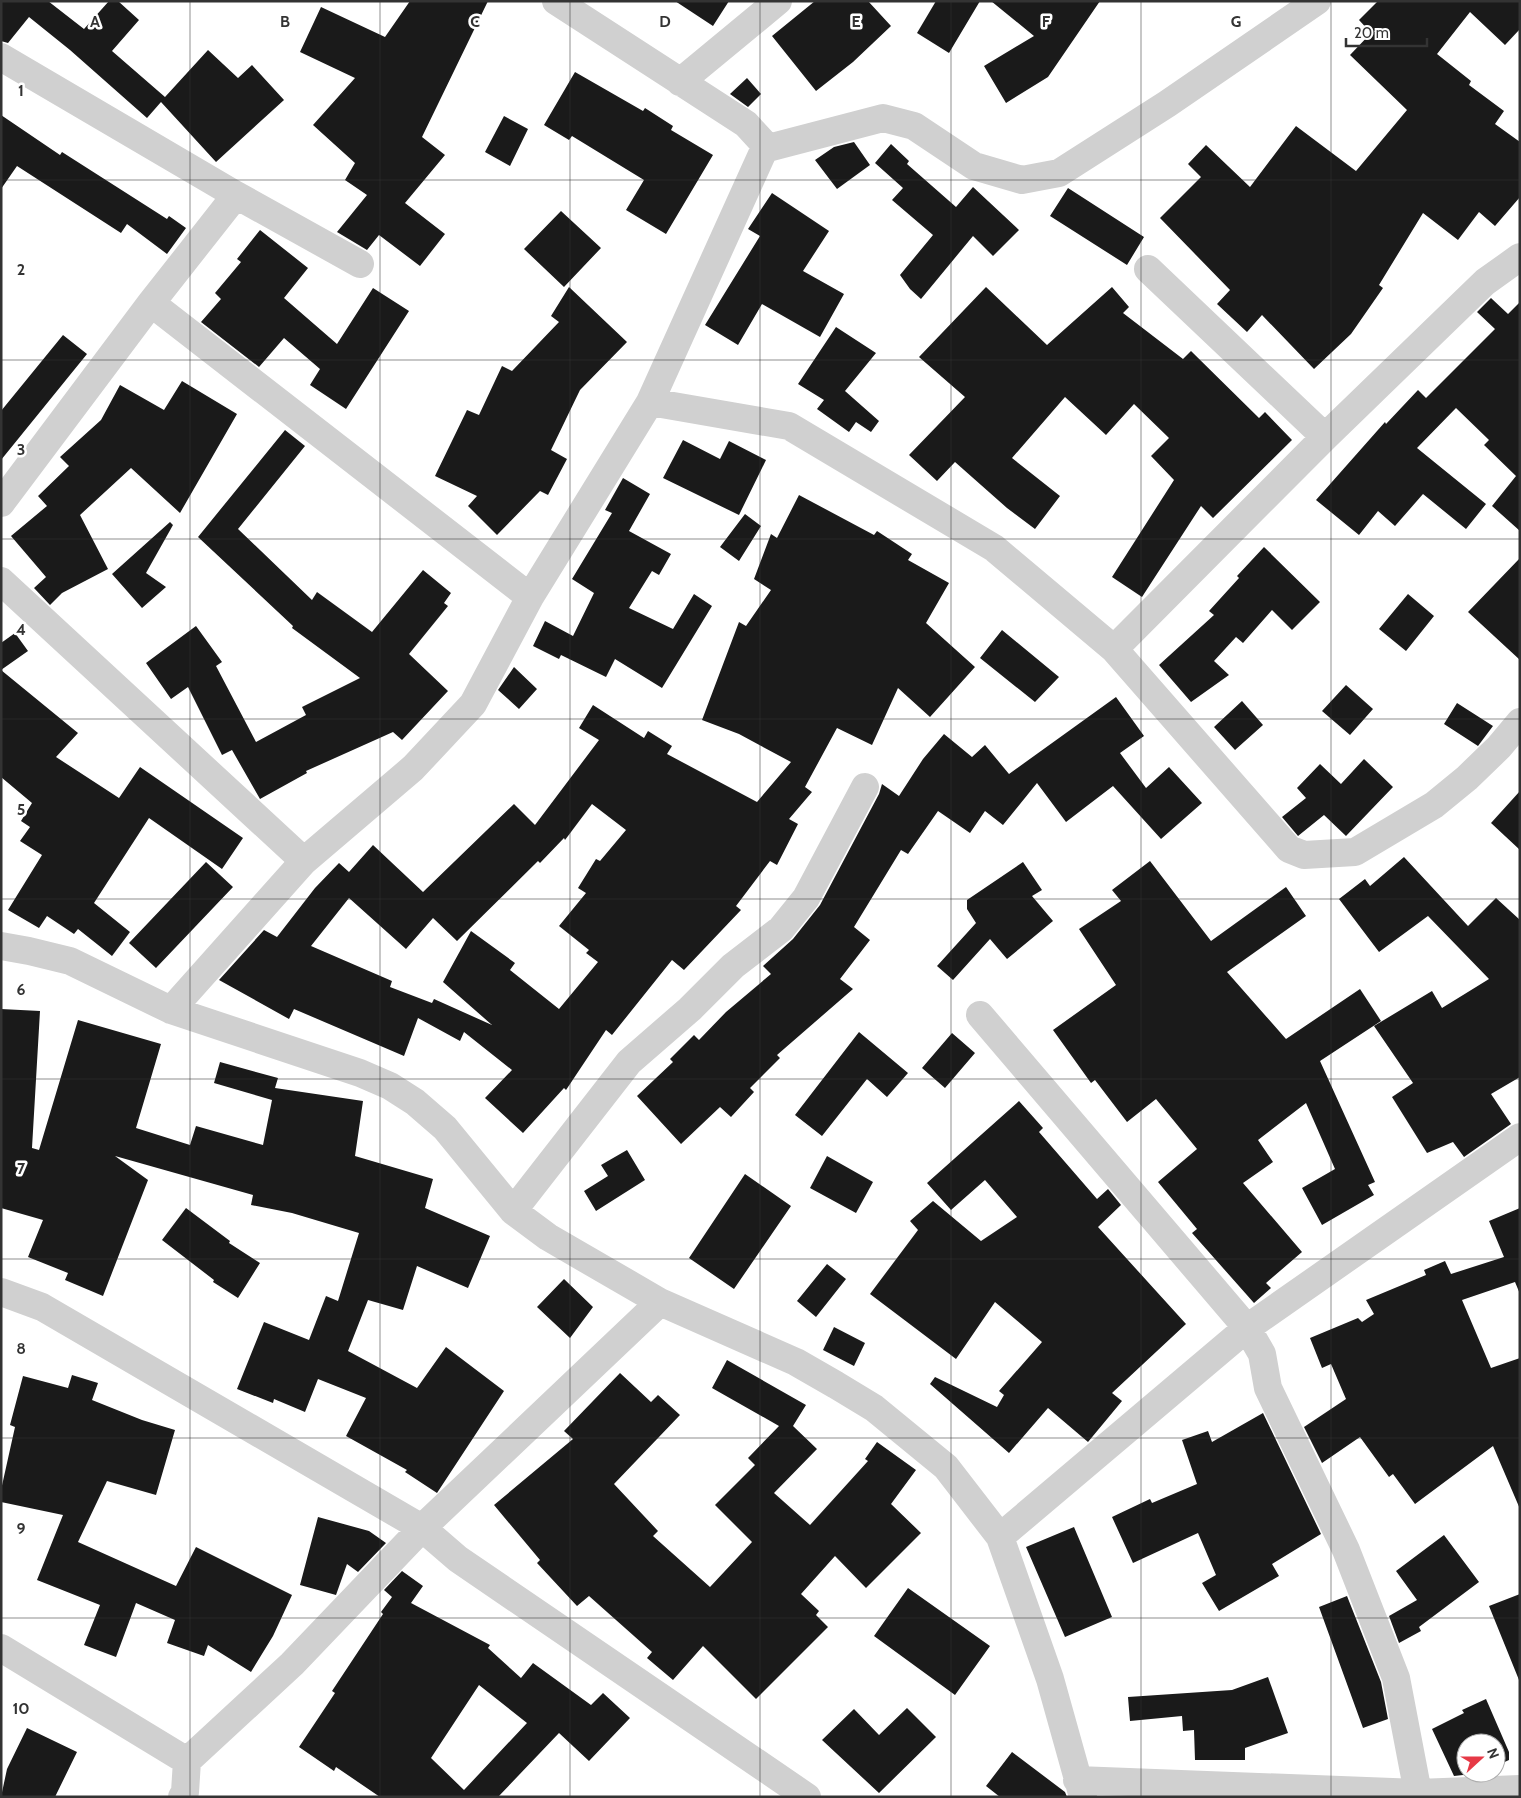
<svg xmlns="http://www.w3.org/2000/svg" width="1521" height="1798" font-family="Cabin,sans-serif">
  <rect width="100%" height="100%" fill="#fff"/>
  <path fill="#1a1a1a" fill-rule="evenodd" d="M 1,1 L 48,1 L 84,29 L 109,1 L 118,1 L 139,20 L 112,51 L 165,97 L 208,50 L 238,78 L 252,65 L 284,100 L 216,162 L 161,102 L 147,118 L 70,50 L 29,17 L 8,43 L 1,41 Z
    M 410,1 L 488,1 L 422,137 L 445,155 L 405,203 L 445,234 L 420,266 L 379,235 L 367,250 L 337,232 L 367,195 L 345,180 L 355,163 L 313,125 L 355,78 L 300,52 L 321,7 L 385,37 Z
    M 675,1 L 729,1 L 713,26 Z
    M 815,1 L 868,1 L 891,26 L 853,62 L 816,91 L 772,36 Z
    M 936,1 L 980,1 L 949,53 L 917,33 Z
    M 991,1 L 1100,1 L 1048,77 L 1006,103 L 984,66 L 1034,36 Z
    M 1378,1 L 1520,1 L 1520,29 L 1505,45 L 1470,12 L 1437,54 L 1471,81 L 1469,85 L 1504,111 L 1495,124 L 1520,142 L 1520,197 L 1495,226 L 1479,212 L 1458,240 L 1423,213 L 1379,285 L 1383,288 L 1351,334 L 1314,369 L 1262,315 L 1247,332 L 1217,304 L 1230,290 L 1160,218 L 1201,177 L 1188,164 L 1206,145 L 1250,187 L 1296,126 L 1356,171 L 1407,110 L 1350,55 L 1371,33 L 1359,20 Z
    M 575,72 L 643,111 L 645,108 L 673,126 L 671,130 L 713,155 L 666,234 L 626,210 L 644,180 L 572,136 L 569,140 L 544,125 Z
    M 747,78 L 761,94 L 748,107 L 730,94 Z
    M 1,115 L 60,155 L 62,152 L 167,219 L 169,216 L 186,228 L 167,254 L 127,224 L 121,233 L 17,166 L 1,189 Z
    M 504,116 L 528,129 L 510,166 L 485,152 Z
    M 854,142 L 870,165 L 837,189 L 815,160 L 834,147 Z
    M 891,144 L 909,161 L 907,164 L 956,207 L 973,187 L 1019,230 L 993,256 L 973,236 L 921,299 L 910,289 L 900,275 L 933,235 L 892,200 L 903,188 L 875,163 Z
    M 1068,188 L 1144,237 L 1127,265 L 1050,216 Z
    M 772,193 L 829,231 L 803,271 L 844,294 L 820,337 L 762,304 L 738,345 L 705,325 L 760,236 L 748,229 Z
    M 561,211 L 601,248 L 564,287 L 524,249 Z
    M 260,230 L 308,268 L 284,298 L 337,344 L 373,288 L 409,311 L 346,409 L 310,385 L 320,369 L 284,338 L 259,367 L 201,322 L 221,299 L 215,293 L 241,262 L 237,259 Z
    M 569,287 L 627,342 L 580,390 L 551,450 L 567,459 L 548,495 L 540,491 L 497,535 L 468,506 L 477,496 L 435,476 L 467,410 L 479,415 L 502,366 L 512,371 L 559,322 L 551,316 Z
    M 986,287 L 1047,345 L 1112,287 L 1129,307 L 1123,313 L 1183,359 L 1191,351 L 1259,418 L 1265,412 L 1292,440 L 1213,518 L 1201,506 L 1142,597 L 1112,577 L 1174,480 L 1151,456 L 1169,438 L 1134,404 L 1106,435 L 1065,397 L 1012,458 L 1060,496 L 1035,529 L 1007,508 L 955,462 L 937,481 L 909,455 L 965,397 L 919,357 Z
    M 1491,298 L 1508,314 L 1520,302 L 1520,531 L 1492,506 L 1516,476 L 1484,445 L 1489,440 L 1456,408 L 1417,448 L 1486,504 L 1466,529 L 1423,494 L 1395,526 L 1378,511 L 1359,535 L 1316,500 L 1385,422 L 1386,424 L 1418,390 L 1426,398 L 1495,329 L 1477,312 Z
    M 836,327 L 876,353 L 845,391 L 879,421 L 871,432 L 856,422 L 849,432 L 817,409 L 824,400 L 798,384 Z
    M 63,335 L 87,354 L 1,460 L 1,411 Z
    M 182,381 L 237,414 L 180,513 L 131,468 L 80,515 L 108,569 L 62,593 L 50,605 L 34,588 L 46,577 L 11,536 L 47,506 L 38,496 L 69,466 L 60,457 L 101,420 L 120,385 L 164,410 Z
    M 285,430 L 305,446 L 238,529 L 312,600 L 317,592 L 372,632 L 423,570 L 451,593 L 444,603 L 448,606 L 409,654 L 448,691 L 402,740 L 393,732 L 306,771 L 307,773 L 260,799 L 232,750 L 222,755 L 188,687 L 171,699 L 146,663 L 196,626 L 222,662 L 216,666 L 256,742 L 306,715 L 302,707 L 360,678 L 292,628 L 293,626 L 198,537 Z
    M 683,440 L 720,459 L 729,441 L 766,460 L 739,515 L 663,478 Z
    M 623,478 L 650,494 L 629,531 L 671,554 L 659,575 L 652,571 L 629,608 L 673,629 L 694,594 L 712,606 L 662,688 L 615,659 L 606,677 L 561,655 L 559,659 L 533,646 L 545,621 L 573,636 L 594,593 L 572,579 L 612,513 L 605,510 Z
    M 799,495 L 874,535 L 877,531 L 912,554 L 908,560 L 949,583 L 926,623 L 975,667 L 930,717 L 898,688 L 872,745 L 837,728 L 805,787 L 812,792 L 789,819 L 798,824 L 777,865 L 770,861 L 736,906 L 741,910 L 684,970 L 672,960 L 612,1035 L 606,1030 L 566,1090 L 564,1088 L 523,1133 L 485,1098 L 512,1070 L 464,1032 L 460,1041 L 418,1018 L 404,1056 L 294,1009 L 289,1019 L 219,980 L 264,930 L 277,937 L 315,888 L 339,863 L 349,872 L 373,845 L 423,892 L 514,804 L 535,825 L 599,740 L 579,728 L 593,705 L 644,738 L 648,731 L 672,746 L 667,754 L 757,802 L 791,762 L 739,734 L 702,720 L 739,622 L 746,626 L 771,590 L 754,579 L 771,534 L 777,538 ZM 592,804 L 626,830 L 600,861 L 596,859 L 578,888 L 586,893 L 559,926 L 589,950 L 586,953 L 598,962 L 559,1009 L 510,970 L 515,963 L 471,931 L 443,982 L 492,1025 L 434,999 L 432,1003 L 390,987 L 392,981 L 311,946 L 349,898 L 406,949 L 433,918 L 457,941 L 538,861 L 540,863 L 564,838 L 565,840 Z
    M 745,514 L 761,526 L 739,561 L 720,547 Z
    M 170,522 L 173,525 L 146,573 L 166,587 L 142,608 L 112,574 Z
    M 1264,547 L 1320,602 L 1292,630 L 1272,610 L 1243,643 L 1236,637 L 1214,661 L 1229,675 L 1191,702 L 1159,665 L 1214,615 L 1209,611 L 1239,578 L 1237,576 Z
    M 1520,558 L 1520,660 L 1468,612 Z
    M 1408,594 L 1434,616 L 1406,651 L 1379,629 Z
    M 1002,630 L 1059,677 L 1035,702 L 980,658 Z
    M 15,633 L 28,651 L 1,670 L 78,733 L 56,757 L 119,798 L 140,767 L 243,838 L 222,869 L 149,818 L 94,903 L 130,932 L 112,956 L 78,929 L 74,934 L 47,916 L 39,928 L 8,910 L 42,855 L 20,841 L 30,827 L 21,821 L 32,803 L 1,777 L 1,643 Z
    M 514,667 L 537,689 L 519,709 L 498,690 Z
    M 1346,685 L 1373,709 L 1350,735 L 1322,711 Z
    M 1116,697 L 1144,736 L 1120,753 L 1146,788 L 1169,767 L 1202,803 L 1161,839 L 1113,786 L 1066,822 L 1037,783 L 1003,825 L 985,811 L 970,833 L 938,811 L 908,854 L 901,850 L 854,927 L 870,940 L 840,979 L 853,989 L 777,1055 L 780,1058 L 750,1088 L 754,1092 L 731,1117 L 720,1107 L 681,1144 L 637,1096 L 673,1062 L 670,1059 L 694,1035 L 699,1040 L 726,1012 L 771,974 L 763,966 L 793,939 L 820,905 L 879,794 L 882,784 L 899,796 L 923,759 L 944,734 L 972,757 L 985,745 L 1009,774 Z
    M 1242,701 L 1263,725 L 1235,750 L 1214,727 Z
    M 1457,703 L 1493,726 L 1478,746 L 1444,724 Z
    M 1364,759 L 1393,787 L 1346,836 L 1324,815 L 1298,836 L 1282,817 L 1306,798 L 1297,788 L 1320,764 L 1341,784 Z
    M 1520,791 L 1520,850 L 1491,823 Z
    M 1404,857 L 1468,926 L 1496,898 L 1520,920 L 1520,1077 L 1491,1094 L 1511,1124 L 1464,1157 L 1453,1142 L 1427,1153 L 1392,1097 L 1413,1083 L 1374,1026 L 1432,991 L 1442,1008 L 1489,979 L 1428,916 L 1379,952 L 1339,899 L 1365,879 L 1370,886 Z
    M 1150,861 L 1211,941 L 1286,887 L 1306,916 L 1227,972 L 1286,1039 L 1360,989 L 1381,1021 L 1320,1061 L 1375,1182 L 1368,1185 L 1374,1195 L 1322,1225 L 1302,1188 L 1335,1169 L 1306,1103 L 1258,1140 L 1273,1162 L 1243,1183 L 1302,1252 L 1266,1283 L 1271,1288 L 1254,1303 L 1192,1233 L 1197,1229 L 1158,1182 L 1197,1149 L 1156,1099 L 1127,1122 L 1095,1080 L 1091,1083 L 1053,1030 L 1116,985 L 1079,929 L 1121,901 L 1112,890 Z
    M 206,862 L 233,887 L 156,968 L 129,943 Z
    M 1023,862 L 1042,890 L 1032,896 L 1053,921 L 1007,959 L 990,939 L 953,980 L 937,966 L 976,923 L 967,909 L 967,900 Z
    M 1,1009 L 40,1011 L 32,1148 L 39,1150 L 78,1020 L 161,1044 L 136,1128 L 190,1145 L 196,1126 L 263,1145 L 272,1100 L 214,1083 L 220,1062 L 278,1078 L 275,1088 L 363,1101 L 355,1156 L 433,1179 L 425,1208 L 490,1236 L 468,1288 L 417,1266 L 403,1310 L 368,1300 L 348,1351 L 417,1388 L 446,1347 L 504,1391 L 437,1493 L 405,1472 L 407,1470 L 346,1436 L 366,1398 L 318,1379 L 305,1412 L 274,1399 L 273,1403 L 237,1389 L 264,1322 L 309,1340 L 326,1296 L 338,1301 L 359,1233 L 292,1213 L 251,1205 L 253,1195 L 115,1156 L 148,1180 L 103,1296 L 65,1280 L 68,1273 L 28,1257 L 43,1220 L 1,1208 Z
    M 859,1032 L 908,1073 L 887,1097 L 867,1079 L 822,1136 L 795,1115 Z
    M 952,1033 L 975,1053 L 945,1088 L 922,1068 Z
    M 1019,1101 L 1043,1128 L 1039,1132 L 1097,1199 L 1108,1189 L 1121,1205 L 1098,1227 L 1186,1324 L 1112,1393 L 1122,1401 L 1088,1442 L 1048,1408 L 1009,1453 L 930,1384 L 935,1377 L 997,1407 L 1004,1395 L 999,1391 L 1042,1342 L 995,1302 L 956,1359 L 870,1294 L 918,1230 L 910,1221 L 933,1201 L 981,1241 L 1017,1217 L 985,1180 L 951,1210 L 927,1183 Z
    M 627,1150 L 645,1180 L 596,1211 L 584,1191 L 608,1176 L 601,1165 Z
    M 827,1156 L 873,1182 L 856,1213 L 810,1188 Z
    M 745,1174 L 791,1206 L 734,1289 L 689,1258 Z
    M 186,1208 L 230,1241 L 229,1243 L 260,1263 L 238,1298 L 213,1282 L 214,1280 L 162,1240 Z
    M 1520,1208 L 1520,1294 L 1515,1282 L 1462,1300 L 1491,1368 L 1520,1358 L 1520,1509 L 1493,1446 L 1415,1504 L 1393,1474 L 1389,1477 L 1360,1437 L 1322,1463 L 1304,1427 L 1346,1399 L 1331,1364 L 1322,1368 L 1310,1338 L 1358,1318 L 1362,1322 L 1374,1314 L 1366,1300 L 1426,1275 L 1424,1270 L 1445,1261 L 1451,1274 L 1504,1257 L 1489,1221 Z
    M 827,1264 L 846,1279 L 816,1317 L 797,1301 Z
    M 564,1279 L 593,1307 L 570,1338 L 537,1307 Z
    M 834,1327 L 865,1343 L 854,1366 L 823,1350 Z
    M 727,1360 L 806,1405 L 793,1426 L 817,1449 L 774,1493 L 810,1525 L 868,1461 L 865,1459 L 877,1442 L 916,1470 L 891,1504 L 921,1533 L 866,1588 L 835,1556 L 801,1594 L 819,1611 L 816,1615 L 828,1627 L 756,1699 L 703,1646 L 673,1680 L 647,1658 L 652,1652 L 589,1596 L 577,1606 L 537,1563 L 540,1560 L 494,1505 L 573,1439 L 564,1431 L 620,1373 L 651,1402 L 658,1395 L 680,1415 L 614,1484 L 658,1531 L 653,1536 L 710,1587 L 752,1542 L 715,1505 L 755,1465 L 748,1458 L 779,1426 L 712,1388 Z
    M 72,1375 L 98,1383 L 92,1400 L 142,1420 L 175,1430 L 156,1495 L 107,1481 L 78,1542 L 176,1586 L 196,1547 L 292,1595 L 273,1636 L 251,1672 L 208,1645 L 204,1656 L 167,1643 L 175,1620 L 136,1603 L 116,1657 L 84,1645 L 100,1605 L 37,1580 L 63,1515 L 1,1502 L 1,1490 L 15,1427 L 10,1425 L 23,1376 L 68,1388 Z
    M 1263,1413 L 1321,1534 L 1272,1564 L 1279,1576 L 1219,1611 L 1202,1583 L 1216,1575 L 1198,1533 L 1133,1563 L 1112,1517 L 1150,1499 L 1152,1503 L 1197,1484 L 1182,1440 L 1208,1431 L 1212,1442 Z
    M 318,1517 L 369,1531 L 386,1543 L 358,1572 L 347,1564 L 336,1595 L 300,1585 Z
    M 1074,1527 L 1112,1617 L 1065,1637 L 1026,1547 Z
    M 1444,1535 L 1479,1582 L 1419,1627 L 1421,1631 L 1399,1643 L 1389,1616 L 1417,1600 L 1396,1571 Z
    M 402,1571 L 423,1586 L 411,1603 L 490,1645 L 488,1648 L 521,1678 L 533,1663 L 591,1705 L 603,1693 L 630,1718 L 589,1761 L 559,1733 L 498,1797 L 380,1797 L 336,1767 L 334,1771 L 299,1747 L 335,1693 L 332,1691 L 383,1614 L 381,1612 L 392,1597 L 384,1590 ZM 479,1685 L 527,1723 L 464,1790 L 431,1758 Z
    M 908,1588 L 990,1646 L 955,1695 L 874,1636 Z
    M 1520,1594 L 1520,1679 L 1519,1680 L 1489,1606 Z
    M 1347,1596 L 1381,1682 L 1388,1719 L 1363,1728 L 1319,1607 Z
    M 1268,1677 L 1288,1733 L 1245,1748 L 1245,1760 L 1195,1760 L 1194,1730 L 1183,1731 L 1182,1716 L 1130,1721 L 1128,1697 L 1232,1690 Z
    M 1486,1699 L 1509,1752 L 1509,1760 L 1496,1766 L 1496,1743 L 1466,1743 L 1466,1773 L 1481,1773 L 1454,1776 L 1432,1729 L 1464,1713 L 1462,1710 Z
    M 907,1708 L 936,1737 L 879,1793 L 822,1740 L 854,1709 L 879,1735 Z
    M 27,1728 L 77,1752 L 55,1797 L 1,1797 L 7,1769 Z
    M 1012,1752 L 1065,1792 L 1067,1797 L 1000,1797 L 986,1786 Z"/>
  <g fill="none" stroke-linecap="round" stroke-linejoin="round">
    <path stroke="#d0d0d0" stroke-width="28" d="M 1,57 L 236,195 L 360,264
      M 680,82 L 778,1
      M 768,148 L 883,118 L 914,126 L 974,166 L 1022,180 L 1059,173 L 1167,104 L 1317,1
      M 1148,269 L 1325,437
      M 151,303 L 530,597
      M 650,402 L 789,426 L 994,548 L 1114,649 L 1289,849 L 1304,855 L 1355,852 L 1434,805 L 1467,778 L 1499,747 L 1520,722
      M 1,503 L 151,303 L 236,195
      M 1,581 L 304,861
      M 1114,649 L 1325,437 L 1485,282 L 1520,257
      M 1,946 L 29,951 L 70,961 L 171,1010 L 360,1073 L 390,1086 L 415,1102 L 445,1128 L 513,1211 L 548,1237 L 660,1302 L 796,1362 L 836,1385 L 874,1408 L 946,1467 L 1000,1537 L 1050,1679 L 1083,1797
      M 171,1010 L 304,861 L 413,768 L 473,704 L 530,597 L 650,402 L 763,152 L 768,148 L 746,124 L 556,1
      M 980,1015 L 1247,1328 L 1262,1354 L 1268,1388 L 1346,1550 L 1396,1678 L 1418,1793
      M 513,1211 L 629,1062 L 690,1009 L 733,966 L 781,929 L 806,898 L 865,787
      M 1,1292 L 42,1307 L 422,1528 L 660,1302
      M 1000,1537 L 1247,1328 L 1520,1137
      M 1,1648 L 187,1761 L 292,1664 L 422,1528 L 458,1559 L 807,1797
      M 1077,1780 L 1418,1793 L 1520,1789
      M 182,1797 L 185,1792 L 187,1761"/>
  </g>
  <path fill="none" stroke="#333" stroke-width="1" stroke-opacity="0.55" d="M 190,1 L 190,1797M 380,1 L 380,1797M 570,1 L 570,1797M 760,1 L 760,1797M 951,1 L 951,1797M 1141,1 L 1141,1797M 1331,1 L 1331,1797M 1,180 L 1520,180M 1,360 L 1520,360M 1,539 L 1520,539M 1,719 L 1520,719M 1,899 L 1520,899M 1,1079 L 1520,1079M 1,1259 L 1520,1259M 1,1438 L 1520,1438M 1,1618 L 1520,1618"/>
  <g font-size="16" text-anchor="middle" font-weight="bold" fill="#333" stroke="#fff" stroke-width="5" stroke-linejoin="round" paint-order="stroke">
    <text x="95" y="27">A</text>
    <text x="285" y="27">B</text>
    <text x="475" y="27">C</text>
    <text x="665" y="27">D</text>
    <text x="856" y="27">E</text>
    <text x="1046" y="27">F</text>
    <text x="1236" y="27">G</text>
    <text x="21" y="96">1</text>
    <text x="21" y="275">2</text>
    <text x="21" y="455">3</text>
    <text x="21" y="635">4</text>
    <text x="21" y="815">5</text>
    <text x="21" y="995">6</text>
    <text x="21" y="1174">7</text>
    <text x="21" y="1354">8</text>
    <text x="21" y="1534">9</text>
    <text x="21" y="1714">10</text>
  </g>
  <rect width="1521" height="1798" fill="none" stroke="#333333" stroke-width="5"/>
  <g transform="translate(1481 1758) rotate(69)"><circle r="24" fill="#ffffff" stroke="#adadad"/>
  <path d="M0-4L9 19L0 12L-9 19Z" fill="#e63946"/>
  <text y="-8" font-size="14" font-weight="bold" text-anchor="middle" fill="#333333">N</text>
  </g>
  <path d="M1346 38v8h81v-8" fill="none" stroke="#333333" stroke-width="2.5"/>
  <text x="1354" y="38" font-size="15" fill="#333333" stroke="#ffffff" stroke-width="4" paint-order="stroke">20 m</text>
</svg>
